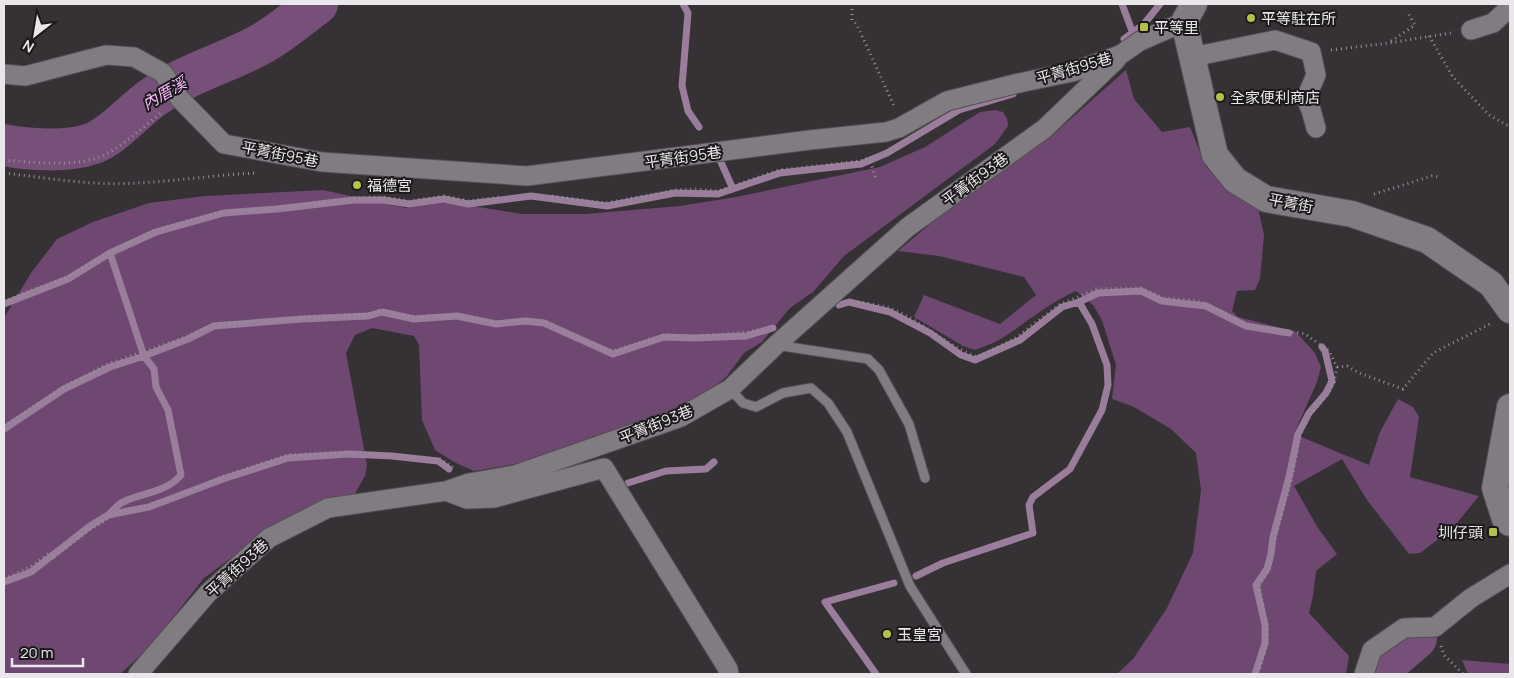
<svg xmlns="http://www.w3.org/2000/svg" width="1514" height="678" font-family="Manrope,'Noto Sans TC',sans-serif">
  <rect width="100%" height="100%" fill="#353135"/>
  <path fill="#6e4871" d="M 1126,70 L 1134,99 L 1162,132 L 1190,127 L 1206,167 L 1231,187 L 1257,203 L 1264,235 L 1260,279 L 1255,290 L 1237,291 L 1232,311 L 1238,317 L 1296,332 L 1315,353 L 1321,367 L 1317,382 L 1294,434 L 1369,465 L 1380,432 L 1398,399 L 1413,407 L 1419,417 L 1410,477 L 1479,496 L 1452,529 L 1420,553 L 1409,554 L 1367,500 L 1342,459 L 1294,486 L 1318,528 L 1337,554 L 1316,571 L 1313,596 L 1309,613 L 1349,656 L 1346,674 L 1117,674 L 1133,659 L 1167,608 L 1193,553 L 1201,490 L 1196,453 L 1171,429 L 1134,407 L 1112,399 L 1116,365 L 1102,320 L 1093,305 L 1076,291 C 1049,303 1028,321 1004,337 C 995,343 985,346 975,350 L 963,346 L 914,317 L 924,295 L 1000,324 L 1036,295 L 1024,277 L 939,256 L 898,251 L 987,176 L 1049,138 Z
    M 995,110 L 1003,112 L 1007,118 L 1008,126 L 995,144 L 844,256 L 813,292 L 790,308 L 762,342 L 744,353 L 727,376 L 711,390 L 652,420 L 584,444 L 516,464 L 474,471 L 456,463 L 435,450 L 422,420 L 419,345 L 414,336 L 372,328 L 355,335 L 346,353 L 367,465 L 365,476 L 353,497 L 266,532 L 204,578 L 150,647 L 120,674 L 4,674 L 4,318 L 31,273 L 57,239 L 93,222 L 149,203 L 205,196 L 323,190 L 406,208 L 447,202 L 523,214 L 585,214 L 680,206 L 736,197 L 880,167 L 925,147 L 980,112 Z
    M 1462,660 L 1510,664 L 1510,674 L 1468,674 Z"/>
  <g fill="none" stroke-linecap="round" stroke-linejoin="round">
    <path stroke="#997d9b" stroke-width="7" d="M 683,4 L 688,13 L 682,86 L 688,111 L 699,127
      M 1122,4 L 1132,31
      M 1124,39 L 1144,24 L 1160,4
      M 720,160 L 733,189
      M 4,304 L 68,279 L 110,253 L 156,232 L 224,213 L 277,209 L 354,200 L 383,200 L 409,204 L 444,199 L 468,204 L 531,196 L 607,206 L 675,193 L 718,194 L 780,173 L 861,164 L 887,153 L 959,110 L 1013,94
      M 839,305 L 849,302 L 890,312 L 930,333 L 961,355 L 975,360 L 1020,340 L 1062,307 L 1079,302 L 1098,293 L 1141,291 L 1162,301 L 1206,306 L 1246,326 L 1289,333
      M 4,429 L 64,389 L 110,367 L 144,356 L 188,339 L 214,326 L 302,319 L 368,316 L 382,312 L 414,319 L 457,316 L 496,324 L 525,321 L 544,323 L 613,354 L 664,337 L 695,338 L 746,336 L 773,328
      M 628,483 L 666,471 L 706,469 L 714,462
      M 108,515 C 113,511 118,504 123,502 C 142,493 167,492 181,475 L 168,410 L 156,387 L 154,369 L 144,356 L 110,253
      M 916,576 L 943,563 L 1033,533 L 1029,505 L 1033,497 L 1070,469 L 1102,410 L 1108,385 L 1107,365 L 1092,324 L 1079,302
      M 4,582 L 31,572 L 90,526 L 108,515 L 149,507 L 223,479 L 288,458 L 349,454 L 392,456 L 438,461 L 449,469
      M 876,674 L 825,602 L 894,583
      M 1255,674 L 1265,643 L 1265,625 L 1256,585 L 1267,569 L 1271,554 L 1273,537 L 1289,477 L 1298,434 L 1309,413 L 1326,393 L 1332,381 L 1325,351 L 1322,347"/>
    <path stroke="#765079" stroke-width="42" d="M 4,145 C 27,150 68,152 91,144 C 113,137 135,109 155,96 C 187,73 227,63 261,44 C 281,33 299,17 317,4
      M 1380,669 L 1416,638"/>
    <defs>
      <path id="lane" d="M 776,345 L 868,359 L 879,370 L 909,424 L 925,478
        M 730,389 L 743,403 L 756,407 L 783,393 L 811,388 L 828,403 L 847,432 L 910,586 L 966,674"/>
      <path id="street" d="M 1471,30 L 1493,23 L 1510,7
        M 1192,57 L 1275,40 L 1311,52 L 1316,75 L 1306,98 L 1311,110 L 1316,128
        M 4,74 L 25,76 L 106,55 L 134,57 L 163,73 L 180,99 L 224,144 L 322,162 L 527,176 L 810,140 L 886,132 L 899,128 L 947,101 L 1019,83 L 1072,72 L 1120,55 L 1140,41 L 1184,22
        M 446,491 L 467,499 L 494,498 L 604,468 L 728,669 L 729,674
        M 138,674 L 208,593 L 269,538 L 328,508 L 446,491 L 469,483 L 515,475 L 681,417 L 730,389 L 776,345 L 908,227 L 1044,129 L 1116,60
        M 1364,674 L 1372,650 L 1404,628 L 1435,627 L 1471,598 L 1510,574"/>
      <path id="secondary" d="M 1194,4 L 1184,22 L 1215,155 L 1235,180 L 1266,199 L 1352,214 L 1427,240 L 1491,284 L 1510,310
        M 1510,407 L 1495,488 L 1505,519 L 1510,523"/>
    </defs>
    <use href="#lane" stroke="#524f52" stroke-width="11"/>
    <use href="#street" stroke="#524f52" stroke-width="21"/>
    <use href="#secondary" stroke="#524f52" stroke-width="28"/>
    <path stroke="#969296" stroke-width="3" stroke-dasharray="1 4" stroke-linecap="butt" d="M 852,4 L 852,20 L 857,25 L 895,108
      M 1429,36 L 1453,77 L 1489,115 L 1510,127
      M 1391,41 L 1415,25 L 1408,13
      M 1331,50 L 1389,43 L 1451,33
      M 869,157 L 876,179
      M 4,160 C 32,162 69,167 97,158 C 121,149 143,127 163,111
      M 4,173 C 48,178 93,186 137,183 C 177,181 216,175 255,173
      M 1374,194 L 1432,176 L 1440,177
      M 552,196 L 606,203 L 675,190 L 698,189 L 718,191 L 779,170 L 860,161 L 870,157
      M 4,302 L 21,294 L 67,277 L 108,253 L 155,230 L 223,211 L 277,208 L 353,198 L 383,197 L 409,201 L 444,196 L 469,201 L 499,197
      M 858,302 C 869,304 882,305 892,309 C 922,321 946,345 977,357 L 1014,339 L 1059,305 L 1096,289 L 1141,288 L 1164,298 L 1191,300 L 1204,303 L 1245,324 L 1305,334 L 1329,351 L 1337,367 L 1334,383 L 1328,394 L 1310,415 L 1300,435 L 1292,478 L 1275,538 L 1269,570 L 1259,586 L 1267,625 L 1267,644 L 1258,674
      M 1337,367 L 1347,366 L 1359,373 L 1403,389 L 1433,353 L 1490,324
      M 4,426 L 63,387 L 108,364 L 188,336 L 213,324 L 368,314 L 382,310 L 413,317 L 457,315 L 497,322 L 525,319 L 544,321 L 585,342 L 613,351 L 664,335 L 697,336 L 748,332 L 762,329
      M 4,579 L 30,567 L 50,552 L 54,557 L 91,529 L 123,510 L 148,506 L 200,487 L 221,477 L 287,455 L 349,452 L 392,455 L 440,459 L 453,467
      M 1441,646 L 1444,655 L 1463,674"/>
    <use href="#lane" stroke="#817c82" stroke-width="9"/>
    <use href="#street" stroke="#817c82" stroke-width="19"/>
    <use href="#secondary" stroke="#817c82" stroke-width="26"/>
  </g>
  <g fill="#b6c148" stroke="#1b191b" stroke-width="2">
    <circle cx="1251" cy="18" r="5"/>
    <rect x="1139" y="22" width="10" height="10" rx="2.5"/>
    <circle cx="1220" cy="97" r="5"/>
    <circle cx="357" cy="185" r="5"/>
    <rect x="1488" y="527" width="10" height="10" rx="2.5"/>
    <circle cx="887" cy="634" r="5"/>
  </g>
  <g text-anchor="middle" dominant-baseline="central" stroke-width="4" stroke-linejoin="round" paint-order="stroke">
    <g font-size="15" fill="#eae7ea" stroke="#1b191b" text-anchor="start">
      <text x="1261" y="18">平等駐在所</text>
      <text x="1154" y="27">平等里</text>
      <text x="1230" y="97">全家便利商店</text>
      <text x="367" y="185">福德宮</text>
      <text x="1483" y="532" text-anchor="end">圳仔頭</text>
      <text x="897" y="634">玉皇宮</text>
    </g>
    <g font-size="15" fill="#eae7ea" stroke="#1b191b">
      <text transform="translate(1074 68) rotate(-16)">平菁街95巷</text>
      <text transform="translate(280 154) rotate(11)">平菁街95巷</text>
      <text transform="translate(683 157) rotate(-8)">平菁街95巷</text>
      <text transform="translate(975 179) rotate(-36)">平菁街93巷</text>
      <text transform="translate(1291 203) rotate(11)">平菁街</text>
      <text transform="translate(656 424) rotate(-22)">平菁街93巷</text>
      <text transform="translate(237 568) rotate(-42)">平菁街93巷</text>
    </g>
    <g font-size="16" font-style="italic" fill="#f9bcfd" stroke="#1b191b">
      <text transform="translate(164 93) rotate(-30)">內厝溪</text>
    </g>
  </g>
  <rect width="1514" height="678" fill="none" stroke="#eae7ea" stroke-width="10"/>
  <g transform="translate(35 35) rotate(211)" stroke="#1b191b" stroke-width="4" paint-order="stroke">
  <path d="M0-4L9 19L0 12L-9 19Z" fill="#eae7ea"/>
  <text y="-8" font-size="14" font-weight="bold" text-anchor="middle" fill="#eae7ea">N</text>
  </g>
  <path d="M12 658v8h71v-8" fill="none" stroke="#eae7ea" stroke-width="2.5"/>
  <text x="20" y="658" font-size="15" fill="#eae7ea" stroke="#1b191b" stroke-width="4" paint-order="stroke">20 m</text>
</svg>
